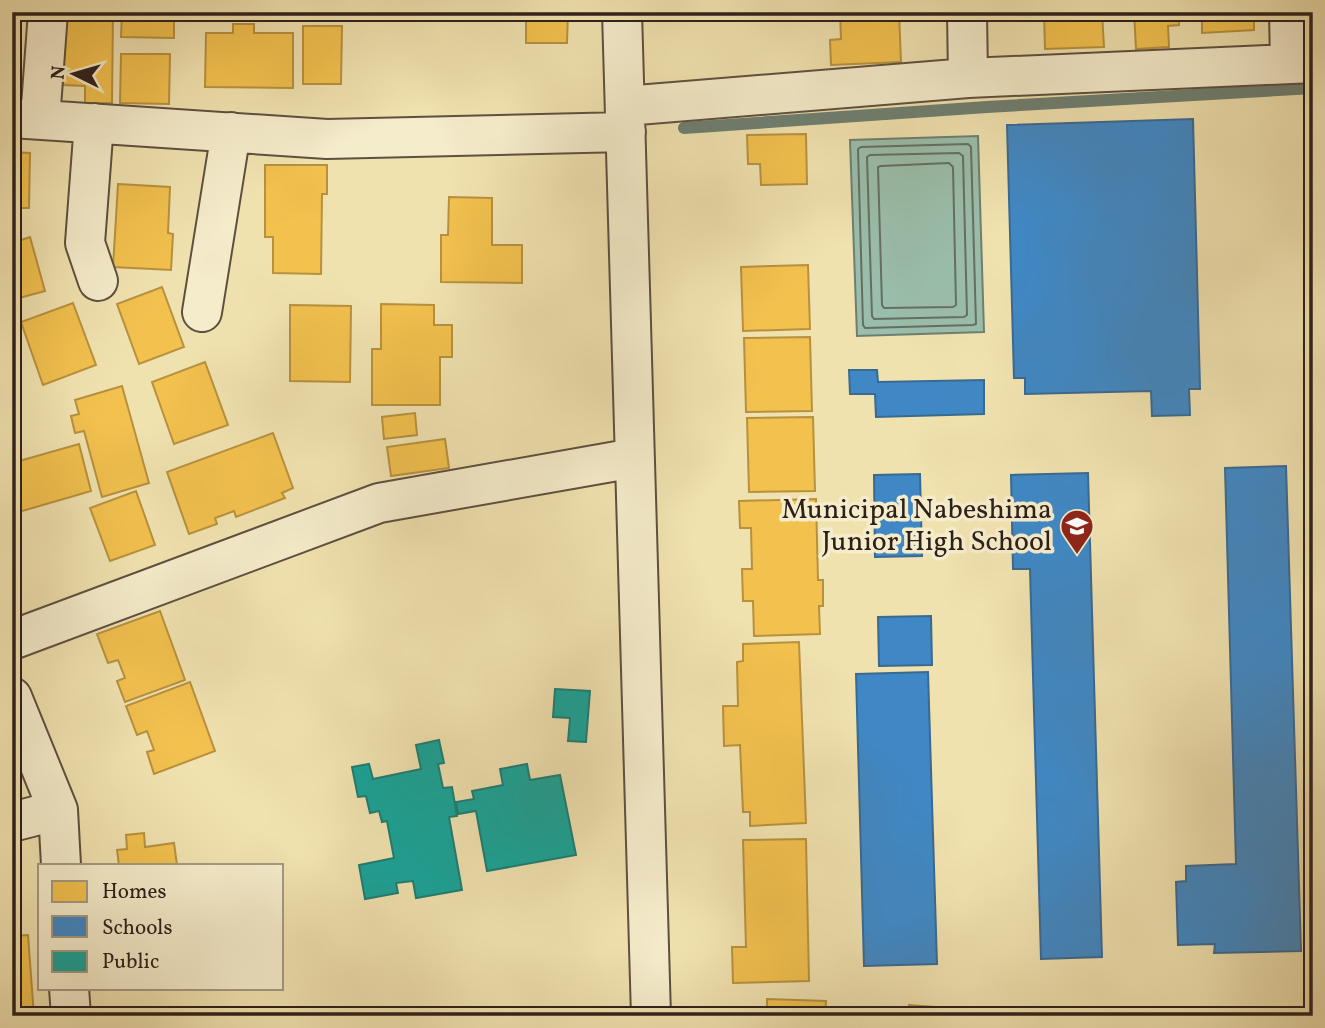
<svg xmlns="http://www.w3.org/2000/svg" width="1325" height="1028" font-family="Vollkorn,serif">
  <rect width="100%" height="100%" fill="#f0e2af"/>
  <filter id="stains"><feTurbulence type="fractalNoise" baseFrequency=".00286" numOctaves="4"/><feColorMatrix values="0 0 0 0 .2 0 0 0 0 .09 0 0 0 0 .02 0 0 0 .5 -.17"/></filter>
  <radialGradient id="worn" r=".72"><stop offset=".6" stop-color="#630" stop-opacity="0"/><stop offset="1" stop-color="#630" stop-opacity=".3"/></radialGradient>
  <path fill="#9abeab" stroke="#6e7f71" stroke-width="2" d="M 978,136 L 984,332 L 857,336 L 850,140 Z"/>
  <path fill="#f2c14e" stroke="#b7913f" stroke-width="2" d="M 63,12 L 113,12 L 112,103 L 85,103 L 85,86 L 63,85 Z
    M 122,12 L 174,12 L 174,38 L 121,37 Z
    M 526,12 L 568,12 L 567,43 L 526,43 Z
    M 840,12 L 899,12 L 901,62 L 831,65 L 830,40 L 841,39 Z
    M 1044,12 L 1102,12 L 1104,47 L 1045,49 Z
    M 1134,12 L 1178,12 L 1179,25 L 1168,26 L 1169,47 L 1136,49 Z
    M 1202,12 L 1254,12 L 1254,30 L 1202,33 Z
    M 233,24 L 254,24 L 254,33 L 293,33 L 293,88 L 205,87 L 206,33 L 233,33 Z
    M 303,26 L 342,26 L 341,84 L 303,84 Z
    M 121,54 L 170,54 L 169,104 L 120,103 Z
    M 806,134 L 807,184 L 761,185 L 760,164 L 748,164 L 747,135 Z
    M 12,152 L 30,153 L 29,208 L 12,208 Z
    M 265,165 L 327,165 L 327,194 L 322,194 L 321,274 L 273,273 L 273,237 L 265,237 Z
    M 118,184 L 170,187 L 168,233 L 173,234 L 171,270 L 113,267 Z
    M 449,197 L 492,198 L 492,245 L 522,245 L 522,283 L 441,282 L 441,235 L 448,235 Z
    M 30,237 L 45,291 L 12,300 L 12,243 Z
    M 808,265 L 810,329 L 743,331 L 741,267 Z
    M 162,287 L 184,347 L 139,364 L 117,304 Z
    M 73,303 L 96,365 L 43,385 L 21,322 Z
    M 381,304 L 434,305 L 434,325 L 452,325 L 452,357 L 440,357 L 440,405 L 372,405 L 372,349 L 381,349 Z
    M 290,305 L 351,306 L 350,382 L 290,381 Z
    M 810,337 L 812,411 L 746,412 L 744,338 Z
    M 205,362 L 228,425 L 174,444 L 152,382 Z
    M 122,386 L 149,483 L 102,497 L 84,431 L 75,433 L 71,416 L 79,414 L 75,400 Z
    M 415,413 L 417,435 L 384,439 L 382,417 Z
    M 813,417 L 815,491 L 749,492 L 747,418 Z
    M 273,433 L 293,488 L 282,493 L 285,498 L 236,517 L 234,511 L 215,518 L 217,524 L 189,534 L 167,472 Z
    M 445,439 L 449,468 L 391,476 L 387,447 Z
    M 79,444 L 91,491 L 12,514 L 12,463 Z
    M 136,491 L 155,545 L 110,561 L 90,508 Z
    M 816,499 L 818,580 L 823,580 L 823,606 L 819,606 L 820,634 L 754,636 L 753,601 L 743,601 L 742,569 L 752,569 L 751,528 L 740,528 L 739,501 Z
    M 160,611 L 185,680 L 125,702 L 117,681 L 125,678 L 118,660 L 108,663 L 97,634 Z
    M 799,642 L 806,823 L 750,826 L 750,812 L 743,812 L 740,745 L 724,746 L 723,706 L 738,706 L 737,662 L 743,661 L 743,644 Z
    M 190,682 L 215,751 L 154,774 L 147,752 L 154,750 L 147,731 L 137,735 L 126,706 Z
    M 144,833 L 145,847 L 174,843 L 177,865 L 182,865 L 119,865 L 117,850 L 127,849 L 126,835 Z
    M 806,839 L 809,981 L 733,983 L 732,947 L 746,947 L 743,840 Z
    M 28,935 L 34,1016 L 12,1016 L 12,936 Z
    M 767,999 L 826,1001 L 825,1016 L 767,1016 Z
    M 909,1005 L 961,1009 L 960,1016 L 909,1016 Z
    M 987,1007 L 1038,1007 L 1038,1016 L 987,1016 Z
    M 1187,1010 L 1215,1012 L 1215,1016 L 1186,1016 Z"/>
  <path fill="#3f88c5" stroke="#3a6992" stroke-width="2" d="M 1193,119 L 1200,389 L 1189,389 L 1190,415 L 1152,416 L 1151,391 L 1025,394 L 1025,378 L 1014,378 L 1007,125 Z
    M 849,370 L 877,370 L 878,382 L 984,380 L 984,414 L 876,417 L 875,394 L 850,394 Z
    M 1286,466 L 1301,951 L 1214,953 L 1215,944 L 1178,945 L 1176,882 L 1186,881 L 1186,866 L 1236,864 L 1225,468 Z
    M 1088,473 L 1102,957 L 1041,959 L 1030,569 L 1013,569 L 1011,475 Z
    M 920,474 L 922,556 L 875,557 L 874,475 Z
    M 931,616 L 932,665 L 879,666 L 878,617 Z
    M 928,672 L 937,964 L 864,966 L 856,674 Z"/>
  <path fill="#17a398" stroke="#1e7c72" stroke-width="2" d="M 555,689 L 590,691 L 586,742 L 568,741 L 570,718 L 553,717 Z
    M 439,740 L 444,763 L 438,764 L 443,788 L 452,787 L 457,816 L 449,817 L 462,890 L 416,898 L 413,881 L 396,883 L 398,893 L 365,899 L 359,865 L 394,858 L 387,821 L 382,822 L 379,811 L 370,813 L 366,796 L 358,797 L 352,767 L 369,764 L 373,779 L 421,769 L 416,745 Z
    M 527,764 L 530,780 L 560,775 L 576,855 L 487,871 L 476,811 L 458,814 L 456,802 L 474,799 L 472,791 L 503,785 L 500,769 Z"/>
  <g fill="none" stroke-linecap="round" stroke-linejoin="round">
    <path stroke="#646f63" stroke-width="2" d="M 968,144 L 971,147 L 976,324 L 973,325 L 865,328 L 863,325 L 858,149 L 861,147 Z
      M 959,153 L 963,156 L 967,315 L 964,317 L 874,319 L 872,316 L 867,157 L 870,155 Z
      M 949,163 L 953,167 L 956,305 L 953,307 L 884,308 L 882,305 L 878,167 L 881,166 Z"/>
    <path stroke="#6e7f71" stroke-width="12" d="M 684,128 L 987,107 L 1313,88"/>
    <defs>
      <path id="minor" d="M 622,12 L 651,1016
        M 967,12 L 968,78
        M 1289,12 L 1290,64
        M 625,106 L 968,78 L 1313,63
        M 12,118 L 327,139 L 626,132
        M 40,120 L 48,12
        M 94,123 L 85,243 L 98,281
        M 202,312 L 231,132
        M 12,640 L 379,503 L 634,458
        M 12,697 L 58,810 L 61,865
        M 12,822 L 58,810
        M 69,988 L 71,1016"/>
    </defs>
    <use href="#minor" stroke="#5e5040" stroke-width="42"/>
    <use href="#minor" stroke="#f5eccb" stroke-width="38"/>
  </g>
  <defs>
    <symbol id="school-pin" viewBox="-11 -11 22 30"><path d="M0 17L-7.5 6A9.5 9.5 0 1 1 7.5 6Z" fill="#8f2418" stroke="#f5eccb"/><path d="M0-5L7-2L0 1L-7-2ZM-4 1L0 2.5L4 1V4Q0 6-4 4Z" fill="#fff"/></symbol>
  </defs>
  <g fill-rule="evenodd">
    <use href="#school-pin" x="1058" y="507" width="38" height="52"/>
  </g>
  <g text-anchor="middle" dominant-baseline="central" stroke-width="7" stroke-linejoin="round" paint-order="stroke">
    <g font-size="28" fill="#2d201b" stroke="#f5eccb" text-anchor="end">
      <text x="1052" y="510">Municipal Nabeshima<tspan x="1052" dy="32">Junior High School</tspan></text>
    </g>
  </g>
  <rect width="1325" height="1028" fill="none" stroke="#f0e2af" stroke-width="42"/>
  <rect x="14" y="14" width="1297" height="1000" fill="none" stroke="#2d201b" stroke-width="3.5"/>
  <rect x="21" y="21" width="1283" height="986" fill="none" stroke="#2d201b" stroke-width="2"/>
  <rect x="38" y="864" width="245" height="126" fill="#f5eccb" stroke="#a59a85" stroke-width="2"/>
  <rect x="52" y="881" width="35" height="21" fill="#f2c14e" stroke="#a59a85" stroke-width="2"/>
  <text x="102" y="898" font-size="21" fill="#2d201b">Homes</text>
  <rect x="52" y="916" width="35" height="21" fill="#3f88c5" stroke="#a59a85" stroke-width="2"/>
  <text x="102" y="934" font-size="21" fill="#2d201b">Schools</text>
  <rect x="52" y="951" width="35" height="21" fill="#17a398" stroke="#a59a85" stroke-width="2"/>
  <text x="102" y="968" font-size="21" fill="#2d201b">Public</text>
  <g transform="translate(74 74) rotate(275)" stroke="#f5eccb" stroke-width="5" paint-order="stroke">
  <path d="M0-5L12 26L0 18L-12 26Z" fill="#2d201b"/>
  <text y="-10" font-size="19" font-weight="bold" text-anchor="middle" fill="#2d201b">N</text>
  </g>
  <rect width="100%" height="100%" filter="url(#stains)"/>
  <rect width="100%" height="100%" fill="url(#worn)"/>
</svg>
